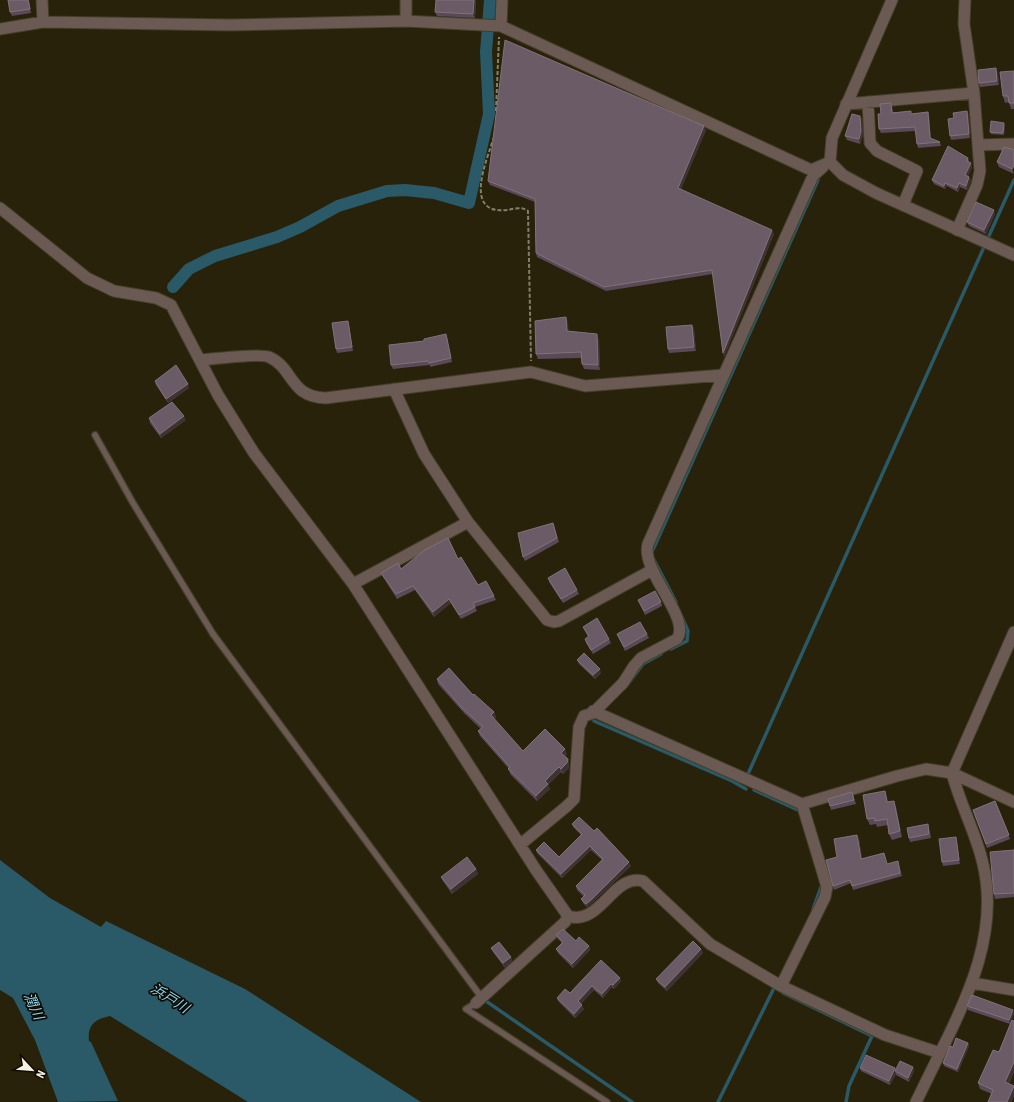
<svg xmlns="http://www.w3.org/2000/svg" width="1014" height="1102" font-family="'Roboto Condensed','Noto Sans JP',sans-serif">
  <rect width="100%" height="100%" fill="#28220a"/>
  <path fill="#2a5967" d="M 0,860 L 50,898 L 101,927 L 106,921 L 245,989 L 421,1102 L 248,1102 L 110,1016 C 95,1019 87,1025 89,1041 L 91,1042 L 118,1101 L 58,1102 L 35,1040 L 13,998 L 0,990 Z"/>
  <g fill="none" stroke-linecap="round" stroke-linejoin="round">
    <path stroke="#2a5967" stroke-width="3.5" d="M 652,552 L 818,180
      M 653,558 L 676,602
      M 671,649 L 687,641 L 688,631 L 682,617
      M 628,684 L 643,664 L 661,654
      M 594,721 L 732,781 L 746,789
      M 748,774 L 1014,180
      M 754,790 L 800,811
      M 813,909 L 821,887
      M 783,993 L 872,1036 L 849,1086 L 846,1102
      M 483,999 L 632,1102
      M 718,1102 L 775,986"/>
    <path stroke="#2a5967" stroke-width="12" d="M 173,287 L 189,269 L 215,256 L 277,237 L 300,227 L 338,206 L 387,191 L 405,190 L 434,193 L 469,203 L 489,114 L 486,52 L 490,0"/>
    <defs>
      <path id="service" d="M 95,435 L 133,503 L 213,634 L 482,998
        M 476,1003 L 466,1009 L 607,1102"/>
      <path id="minor" d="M 42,0 L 43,22
        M 406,21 L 406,0
        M 501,26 L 502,0
        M 0,29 L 43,22 L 230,25 L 406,21 L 501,26 L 811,170 L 830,162
        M 868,102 L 870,143 L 877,151 L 917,171 L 903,205
        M 846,104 L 974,93 L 964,24 L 965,0
        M 978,145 L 1014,144
        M 0,208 L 87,278 L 114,291 L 156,298 L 171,305 L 218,395 L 254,453 L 353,584 L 536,870 L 568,916 C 600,927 613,873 643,881 L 710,944 L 781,986 L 885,1035 L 940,1053 C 969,996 999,930 983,864 C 976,833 960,804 952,773 L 1014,632
        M 957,230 L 977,185 L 980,171 L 974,93
        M 201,360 C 212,359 261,353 269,357 C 294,368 289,397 326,398 L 531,372 L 585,386 L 723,375
        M 394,389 L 424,454 L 468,522 L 547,620 L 554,622 L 559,621 L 652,570
        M 353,584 L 468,522
        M 593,711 L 802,804 L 897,776 L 926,769 L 952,773 L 1014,802
        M 521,844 L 567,806 L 574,799 L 579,727 L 584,716 L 593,713 L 623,683 L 634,666 L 641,658 L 677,639 C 692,618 640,571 648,544 L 813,176 L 823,167
        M 972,983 L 1014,990
        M 781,986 L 825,897 L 827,887 L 802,804
        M 476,1003 L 565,922 L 568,916
        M 916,1102 L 940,1053"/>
      <path id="tertiary" d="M 892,0 L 832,138 L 830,162 L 843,175 L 876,193 L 1014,255"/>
    </defs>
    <use href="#service" stroke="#453f28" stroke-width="8"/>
    <use href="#minor" stroke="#453f28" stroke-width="13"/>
    <use href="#tertiary" stroke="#453f28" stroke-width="13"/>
    <path stroke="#85806c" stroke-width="2" stroke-dasharray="4 2" stroke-linecap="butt" d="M 496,111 L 499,37
      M 494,137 C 487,160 462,215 507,210 C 513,209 522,206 528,211 L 531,361"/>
    <use href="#service" stroke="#6b5a53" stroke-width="5.5"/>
    <use href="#minor" stroke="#6b5a53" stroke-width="11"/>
    <use href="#tertiary" stroke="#6b5a53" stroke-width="11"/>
  </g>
  <path fill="#5b4958" d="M 8,0 L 29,0 L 31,13 L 12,16 L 10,12 Z
    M 476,0 L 475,18 L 437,16 L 435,12 Z
    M 1014,71 L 1014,109 L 1011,109 L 1009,102 L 1005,103 L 1003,96 Z
    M 998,73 L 999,85 L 980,87 L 979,83 Z
    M 891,103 L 892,107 L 893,112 L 912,114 L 928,112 L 929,116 L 931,138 L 940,142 L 941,146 L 918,148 L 917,144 L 916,131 L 881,133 L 879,129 L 881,114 Z
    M 967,111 L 969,116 L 970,138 L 951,140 L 950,136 L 954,118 Z
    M 860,116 L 862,120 L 863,135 L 860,144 L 847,140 L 845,136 Z
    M 1005,125 L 1004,135 L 991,134 L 990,132 Z
    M 706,130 L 681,189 L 774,234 L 724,357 L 713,274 L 606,291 L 537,257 L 536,253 L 535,202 L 490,185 L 488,181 Z
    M 1004,147 L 1014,174 L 999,167 L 997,162 Z
    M 968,158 L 969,162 L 972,167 L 968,176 L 971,180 L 967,190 L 960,187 L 958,192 L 947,186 L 945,189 L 934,184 L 932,180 Z
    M 995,214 L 986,234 L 969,226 L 967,222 Z
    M 348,321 L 349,325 L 353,351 L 337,353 L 336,349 Z
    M 568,322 L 568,331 L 599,339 L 600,370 L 584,369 L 582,364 L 582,358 L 538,359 L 536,354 Z
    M 692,325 L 694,329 L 696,351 L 669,353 L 668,349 Z
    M 447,338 L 452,362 L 430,367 L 430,365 L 393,369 L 391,365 Z
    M 155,381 L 189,388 L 168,403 L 156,385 Z
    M 149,418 L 186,420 L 161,438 L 150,423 Z
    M 553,523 L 559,542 L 525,561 L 523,557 Z
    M 458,559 L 478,585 L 494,596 L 496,600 L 475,607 L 477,611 L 461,619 L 451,603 L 434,617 L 415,590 L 397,599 L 383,577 L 381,573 L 401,569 Z
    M 548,578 L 577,590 L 579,594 L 563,603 L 549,582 Z
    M 638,600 L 661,602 L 662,606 L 645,615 Z
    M 583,627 L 609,639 L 611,643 L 593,654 L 586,643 L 585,639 L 588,637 Z
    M 617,634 L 647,634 L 649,638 L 625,651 Z
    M 577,660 L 601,673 L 595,679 L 579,664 Z
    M 437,679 L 473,695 L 494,712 L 496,717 L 494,719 L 523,751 L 567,754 L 565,756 L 568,759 L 569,764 L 569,768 L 563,774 L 561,772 L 548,785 L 550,789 L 537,801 L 510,774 L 509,769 L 480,736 L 478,731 L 481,729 L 464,713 L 438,684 Z
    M 885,791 L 888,802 L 896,807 L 902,837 L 892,840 L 889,834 L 888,825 L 877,827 L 876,824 L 870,825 L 867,819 Z
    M 852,792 L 856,804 L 831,810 L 830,806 Z
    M 995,801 L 1010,839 L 987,848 L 973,810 Z
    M 572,824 L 631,866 L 593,902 L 587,907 L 583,903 L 581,899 L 584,897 L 577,890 L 576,886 L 602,860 L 591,850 L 562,878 L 537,853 L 536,850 L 559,857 L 581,835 L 573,827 Z
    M 928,824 L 929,828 L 931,838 L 910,842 L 909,838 Z
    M 956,837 L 957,841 L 960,864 L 943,866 L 942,862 Z
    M 859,839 L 862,859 L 884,853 L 887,864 L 899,865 L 902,876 L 853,890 L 851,883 L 834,890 L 833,886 L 837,857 Z
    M 1014,850 L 1014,897 L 995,899 L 994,894 Z
    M 476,869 L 478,874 L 452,894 L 443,881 L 441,877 Z
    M 556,935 L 576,941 L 589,946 L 590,950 L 573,968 L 558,953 L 556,949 L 562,943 L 558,939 Z
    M 491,948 L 511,957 L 512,961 L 505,968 L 493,952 Z
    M 701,949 L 703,953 L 667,991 L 658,983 L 656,979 Z
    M 601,960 L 621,981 L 614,989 L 612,987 L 603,998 L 594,990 L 581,1004 L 584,1009 L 575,1018 L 558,1001 L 557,998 L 570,993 Z
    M 967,1006 L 1014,1014 L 1011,1020 L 1014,1021 L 1014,1072 L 1009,1084 L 1014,1086 L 1014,1096 L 1011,1102 L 988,1102 L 992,1094 L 980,1089 L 978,1083 L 999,1052 L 1010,1024 L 968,1010 Z
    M 968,1043 L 969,1046 L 958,1072 L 944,1066 L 943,1063 L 953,1047 Z
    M 913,1067 L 914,1071 L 909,1082 L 896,1075 L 896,1074 L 890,1085 L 861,1071 L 860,1068 L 895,1068 L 896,1070 Z"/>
  <path fill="#3f3232" d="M 28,0 L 29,0 L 31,13 L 30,9 Z
    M 474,0 L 476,0 L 475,18 L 473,14 Z
    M 996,68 L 998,73 L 999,85 L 997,81 Z
    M 891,103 L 892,107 L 893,116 L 892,113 Z
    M 967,111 L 969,116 L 970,138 L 969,134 Z
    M 928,112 L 929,116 L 931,142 L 930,138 Z
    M 860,116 L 862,120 L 863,135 L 860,144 L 859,139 Z
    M 1004,123 L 1005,125 L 1004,135 L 1003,133 Z
    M 704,126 L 706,130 L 680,192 L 678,188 Z
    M 971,163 L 972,167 L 967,178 L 965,175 Z
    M 969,177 L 971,180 L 967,190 L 966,186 Z
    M 945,183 L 947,186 L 945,189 L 944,186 Z
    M 959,183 L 960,187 L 958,192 L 957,188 Z
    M 994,210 L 995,214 L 986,234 L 984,230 Z
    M 772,230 L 774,234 L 724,357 L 723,353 Z
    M 566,317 L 568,322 L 569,336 L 567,331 Z
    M 348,321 L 349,325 L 353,351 L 352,347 Z
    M 692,325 L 694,329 L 696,351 L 694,347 Z
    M 597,334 L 599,339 L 600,370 L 598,365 Z
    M 188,384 L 189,388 L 168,403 L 166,399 Z
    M 184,416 L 186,420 L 161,438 L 160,434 Z
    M 449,599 L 451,603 L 434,617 L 433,612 Z
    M 600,669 L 601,673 L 595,679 L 593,675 Z
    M 494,712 L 496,717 L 493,720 L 491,715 Z
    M 565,749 L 567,754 L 563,758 L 561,753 Z
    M 568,759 L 569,764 L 569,768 L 563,774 L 561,769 Z
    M 559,767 L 561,772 L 548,785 L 550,789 L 537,801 L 536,796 L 545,781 Z
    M 885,791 L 887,797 L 889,808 L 887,802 Z
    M 894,801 L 896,807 L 902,837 L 900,831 Z
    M 857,835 L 859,839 L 862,863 L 861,859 Z
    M 956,837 L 957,841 L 960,864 L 959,860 Z
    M 590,846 L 591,850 L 562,878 L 561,874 Z
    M 629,862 L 631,866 L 593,902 L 587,907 L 586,904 Z
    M 476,869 L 478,874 L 452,894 L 451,889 Z
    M 589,946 L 590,950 L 573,968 L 572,964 Z
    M 701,949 L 703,953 L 667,991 L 665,987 Z
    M 511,957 L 512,961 L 505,968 L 503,963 Z
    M 620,978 L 621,981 L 614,989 L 613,985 Z
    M 611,984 L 612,987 L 603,998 L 602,994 Z
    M 592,986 L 594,990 L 580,1005 L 578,1001 Z
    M 582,1005 L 584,1009 L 575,1018 L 574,1014 Z
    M 1013,1010 L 1014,1014 L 1010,1024 L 1009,1020 Z
    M 968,1043 L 969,1046 L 958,1072 L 957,1069 Z
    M 1014,1062 L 1014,1072 L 1007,1087 L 1005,1082 Z
    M 913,1067 L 914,1071 L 909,1082 L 908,1078 Z
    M 895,1068 L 896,1072 L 895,1071 L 896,1074 L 890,1085 L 889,1081 Z
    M 1014,1086 L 1014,1096 L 1011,1102 L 1007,1102 Z"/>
  <path fill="#6b5b66" stroke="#81727a" d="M 8,0 L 28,0 L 30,9 L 10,12 Z
    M 436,0 L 474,0 L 473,14 L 435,12 Z
    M 505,40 L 704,126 L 678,188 L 772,230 L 723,353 L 712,270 L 604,287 L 536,253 L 535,199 L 488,181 Z
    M 996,68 L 997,81 L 979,83 L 978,70 Z
    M 1014,71 L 1014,103 L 1009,103 L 1008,96 L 1003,96 L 1000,72 Z
    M 891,103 L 892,113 L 911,111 L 911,114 L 928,112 L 930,138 L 940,142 L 917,144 L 915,127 L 879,129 L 878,114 L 881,114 L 880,104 Z
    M 967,111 L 969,134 L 950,136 L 948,119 L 954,118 L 953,113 Z
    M 852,114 L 860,116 L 861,131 L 859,139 L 845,136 Z
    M 991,121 L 1004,123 L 1003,133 L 990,132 Z
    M 948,146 L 968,158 L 967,161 L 971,163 L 965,175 L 969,177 L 966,186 L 959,183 L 957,188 L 945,183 L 944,186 L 932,180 Z
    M 1004,147 L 1014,150 L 1014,166 L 1012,169 L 997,162 Z
    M 976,202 L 994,210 L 984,230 L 967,222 Z
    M 566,317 L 567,331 L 597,334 L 598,365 L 582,364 L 581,352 L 536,354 L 535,321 Z
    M 348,321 L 352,347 L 336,349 L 332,323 Z
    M 692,325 L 694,347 L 668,349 L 666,327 Z
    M 446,334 L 451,358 L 429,363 L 428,361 L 391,365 L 389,345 L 424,341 L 424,339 Z
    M 176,365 L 188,384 L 166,399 L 155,381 Z
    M 172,402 L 184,416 L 160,434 L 149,418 Z
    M 553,523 L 557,538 L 523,557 L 518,533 Z
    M 448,538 L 458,559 L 461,557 L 478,585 L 486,581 L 494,596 L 473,603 L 475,607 L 459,615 L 449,599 L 433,612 L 413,586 L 396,594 L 381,573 L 398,563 L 401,569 L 425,550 Z
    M 565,568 L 577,590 L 561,599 L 548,578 Z
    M 655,591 L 661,602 L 644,611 L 638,600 Z
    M 597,618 L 609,639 L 591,650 L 585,639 L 589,636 L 583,627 Z
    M 640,622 L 647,634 L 624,647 L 617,634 Z
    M 584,653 L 600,669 L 593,675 L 577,660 Z
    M 449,668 L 473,695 L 474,694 L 494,712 L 491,715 L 523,751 L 545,729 L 565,749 L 561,753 L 568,759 L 567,763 L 561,769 L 559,767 L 545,781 L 548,784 L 536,796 L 508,769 L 510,767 L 478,731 L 483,727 L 462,708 L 437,679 Z
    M 885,791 L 887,802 L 894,801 L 900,831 L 889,834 L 887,819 L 875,821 L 874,818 L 867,819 L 863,795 Z
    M 852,792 L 854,800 L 830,806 L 828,799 Z
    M 995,801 L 1009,835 L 986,844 L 973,810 Z
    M 579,817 L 594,831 L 597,828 L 629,862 L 592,899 L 586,904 L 581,899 L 585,895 L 576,886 L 603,859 L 590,846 L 561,874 L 536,850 L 544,842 L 559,857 L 582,834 L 572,824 Z
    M 928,824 L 929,834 L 909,838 L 907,828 Z
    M 857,835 L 861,859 L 884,853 L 887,864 L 898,861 L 900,873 L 852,886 L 850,880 L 833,886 L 826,860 L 837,857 L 834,839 Z
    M 956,837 L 959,860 L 942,862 L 939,839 Z
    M 1014,850 L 1014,893 L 994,894 L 990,852 Z
    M 467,857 L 476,869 L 451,889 L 441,877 Z
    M 563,929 L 576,941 L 579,937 L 589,946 L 572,964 L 556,949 L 563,942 L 556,935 Z
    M 693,941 L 701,949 L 665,987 L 656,979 Z
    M 499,942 L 511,957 L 503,963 L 491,948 Z
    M 601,960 L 620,978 L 613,985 L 611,984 L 602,994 L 592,986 L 578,1001 L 582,1005 L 574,1014 L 557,998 L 565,989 L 570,993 Z
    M 972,995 L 1013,1010 L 1009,1020 L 967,1006 Z
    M 1012,1020 L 1014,1021 L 1014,1062 L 1005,1082 L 1014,1086 L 1007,1102 L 988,1102 L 993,1090 L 978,1083 L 993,1050 L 999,1052 Z
    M 956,1038 L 968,1043 L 957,1069 L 943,1063 L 950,1046 L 953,1047 Z
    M 866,1055 L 895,1068 L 889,1081 L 860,1068 Z
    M 900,1061 L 913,1067 L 908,1078 L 895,1071 Z"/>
  <g text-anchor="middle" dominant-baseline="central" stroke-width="3.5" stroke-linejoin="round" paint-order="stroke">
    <g font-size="14" font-style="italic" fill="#85d6ef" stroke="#0e0b04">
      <text transform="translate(170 998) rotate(32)">浜戸川</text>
      <text transform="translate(34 1006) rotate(66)">潤川</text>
    </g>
  </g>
  <g transform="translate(32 1070) rotate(116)" stroke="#0e0b04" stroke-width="3" paint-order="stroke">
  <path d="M0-3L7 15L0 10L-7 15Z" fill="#f5f1e3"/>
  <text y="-6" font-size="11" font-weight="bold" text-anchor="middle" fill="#f5f1e3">N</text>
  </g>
</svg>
